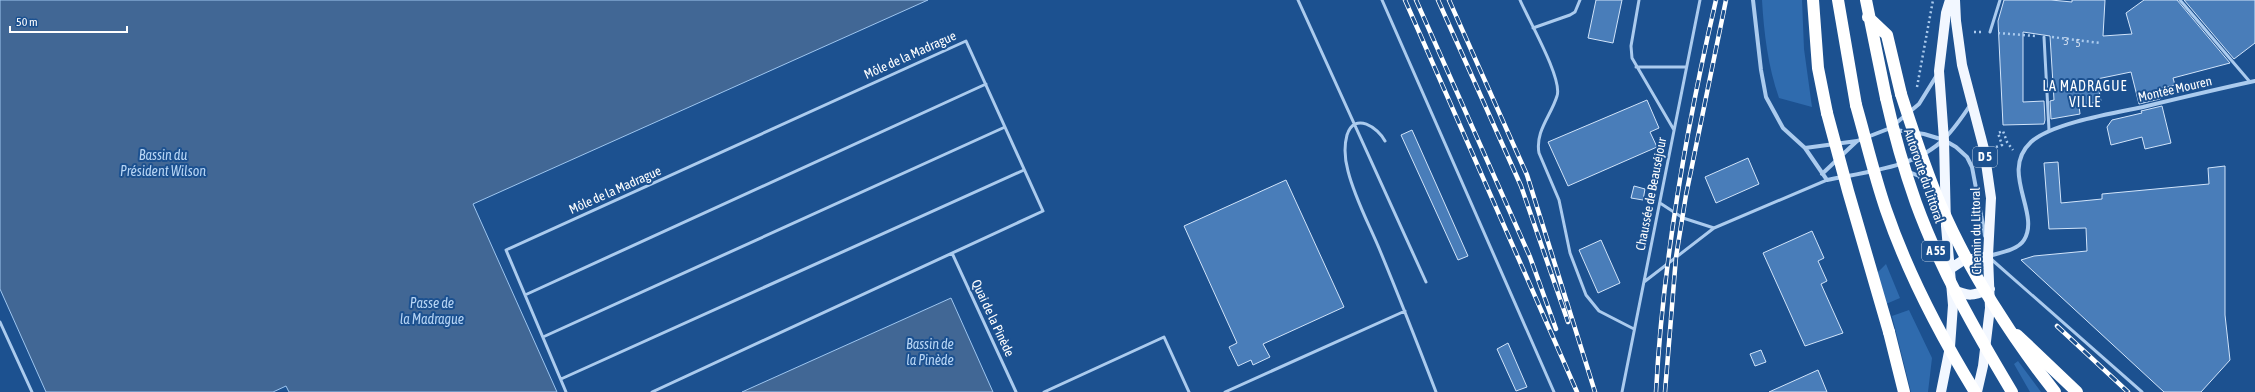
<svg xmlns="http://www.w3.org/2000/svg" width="2255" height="392" font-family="'Asap Condensed',sans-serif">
  <rect width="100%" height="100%" fill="#1c5190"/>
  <path fill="#2f6bae" d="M 1762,0 L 1802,0 L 1804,49 L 1812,107 L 1779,98 C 1768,66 1764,34 1762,0 Z
    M 1886,264 L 1900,298 L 1886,304 L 1877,273 Z
    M 1909,310 L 1932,358 L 1928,392 L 1911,392 L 1892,316 Z
    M 2018,361 L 2041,392 L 2030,392 L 2014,364 Z"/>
  <path fill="#416795" stroke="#9ec6f0" d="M 0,0 L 928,0 L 473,204 L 557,392 L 289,392 L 286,386 L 273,392 L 46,392 L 0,289 Z
    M 951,298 L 993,392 L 742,392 Z"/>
  <path fill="#497db9" stroke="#d1e4fa" d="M 1596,0 L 1622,0 L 1613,43 L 1588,38 Z
    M 2004,0 L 2051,0 L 2072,2 L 2072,0 L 2105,0 L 2103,36 L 2132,34 L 2126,13 L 2144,0 L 2177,0 L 2230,63 L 2173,78 L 2175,85 L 2158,89 L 2160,99 L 2139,104 L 2131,72 L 2097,79 L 2101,101 L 2079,106 L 2080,114 L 2051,119 L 2050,101 L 2054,100 L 2050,36 L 2023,32 L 2023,102 L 2044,101 L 2045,120 L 2044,124 L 2003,125 L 1998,21 Z
    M 2184,0 L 2255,0 L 2255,43 L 2234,59 Z
    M 1647,100 L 1659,128 L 1650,132 L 1657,147 L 1568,186 L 1548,142 Z
    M 2162,106 L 2171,143 L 2145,149 L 2142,137 L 2111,145 L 2107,127 L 2112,120 L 2142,113 L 2141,111 Z
    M 1412,130 L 1468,256 L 1458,260 L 1401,135 Z
    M 1748,158 L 1759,184 L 1716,203 L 1705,177 Z
    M 2058,162 L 2061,203 L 2102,199 L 2102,194 L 2209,184 L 2208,168 L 2225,166 L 2225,315 L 2230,360 L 2201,392 L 2164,392 L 2021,260 L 2034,256 L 2087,251 L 2086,228 L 2049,229 L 2044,163 Z
    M 1286,180 L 1344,307 L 1263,344 L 1270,357 L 1253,365 L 1251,360 L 1238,366 L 1229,347 L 1237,343 L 1184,226 Z
    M 1634,186 L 1645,189 L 1643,200 L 1631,198 Z
    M 1812,231 L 1824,258 L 1818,261 L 1827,281 L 1821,284 L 1843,333 L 1805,346 L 1763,253 Z
    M 1601,240 L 1620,283 L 1598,293 L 1579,250 Z
    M 1508,343 L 1527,387 L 1516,391 L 1497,349 Z
    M 1761,350 L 1766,362 L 1755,366 L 1750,354 Z
    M 1818,370 L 1827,392 L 1769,392 Z"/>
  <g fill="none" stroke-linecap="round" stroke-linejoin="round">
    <path stroke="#abcbee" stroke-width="2.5" stroke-dasharray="2 3" stroke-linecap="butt" d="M 1974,32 L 1981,32
      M 1998,33 L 2035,36
      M 2052,37 L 2100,43
      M 1917,87 L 1933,0
      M 1996,147 L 2002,145 L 1998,133 L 2003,131 L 2007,142 L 2013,150"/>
    <path stroke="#abcbee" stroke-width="3" d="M 1298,0 L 1426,282
      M 1382,0 L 1554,392
      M 1520,0 C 1528,19 1563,79 1557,96 C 1551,116 1535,131 1539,153 L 1559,200 L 1570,253 L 1586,295 L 1599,311 L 1634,329
      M 1639,0 L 1631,46 L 1632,58 L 1674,130
      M 2180,0 L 2250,82
      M 1533,28 L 1570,15 L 1575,12 L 1580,0
      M 1990,32 L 2000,0
      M 2044,37 L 2049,130
      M 1636,67 L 1686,67
      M 1385,141 C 1378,128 1355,111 1347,135 C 1344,146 1345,160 1348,171 C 1355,199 1370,226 1381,253 C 1400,299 1418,345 1436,392
      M 1660,203 L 1683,218 L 1714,228
      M 952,253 L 1016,392
      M 1991,259 L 2142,392
      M 1644,282 L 1714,228 L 1827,180
      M 525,295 L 986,84
      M 0,322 L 32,392
      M 543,337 L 1005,127
      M 561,379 L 1024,170
      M 566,392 L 506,250 L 966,41 L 1043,211 L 652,392
      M 1044,392 L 1164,337 L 1189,392
      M 1225,392 L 1405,311
      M 1622,392 L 1700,0"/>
    <path stroke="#abcbee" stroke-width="4" d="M 1753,0 L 1761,70 L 1766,97 L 1783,128 L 1805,148 L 1827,180 C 1865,172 1916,168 1945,138 C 1955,128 1963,116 1971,104
      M 1895,124 L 1919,104 L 1937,75
      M 1805,148 L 1857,141
      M 1909,172 L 1919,176 L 1929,191
      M 1822,174 L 1857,141 L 1888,129 L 1924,134 L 1944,140 L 1956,147 L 1967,157 L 1972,167 L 1985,236
      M 1989,256 C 1999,253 2018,250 2024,240 C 2041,213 1999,172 2031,142 C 2052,123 2114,113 2143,107 C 2180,98 2218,89 2255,81"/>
    <path stroke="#f2f7ff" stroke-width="10" d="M 1955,0 L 1956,21 L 1962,65 L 1984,149 L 1991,198 L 1988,256 L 1990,308 L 1983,366 L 1977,392
      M 1950,269 L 1962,261 L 1988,256
      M 1952,289 C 1969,297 1972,296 1990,289
      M 1941,392 L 1950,347 L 1953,305 L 1946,226 L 1944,140 L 1939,71 L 1946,13 L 1950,0"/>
    <path stroke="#fff" stroke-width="12" d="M 1813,0 L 1818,68 L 1827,113
      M 1838,0 L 1856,105
      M 1866,0 L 1886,98
      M 1868,17 L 1887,35 L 1901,94
      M 1889,332 L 1904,392
      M 2017,335 L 2077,392"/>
    <defs>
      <path id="rail" d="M 1405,0 L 1577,392
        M 1416,0 L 1530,257 L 1556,329
        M 1438,0 L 1521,186 L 1568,322
        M 1449,0 L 1527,175 L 1595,392
        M 2057,326 L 2128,392
        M 1656,392 C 1663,260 1686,129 1716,0
        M 1665,392 L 1676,257 L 1686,195 L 1726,0"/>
    </defs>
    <use href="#rail" stroke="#fff" stroke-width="4.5"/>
    <use href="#rail" stroke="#1c5190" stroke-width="3" stroke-dasharray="9" stroke-linecap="butt"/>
    <path stroke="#fff" stroke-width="12" d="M 1901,94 C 1913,131 1925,169 1941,206 C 1968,269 2012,338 2055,392
      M 1886,98 C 1894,134 1904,169 1916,203 C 1940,269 1976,332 2012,392
      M 1856,105 C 1866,140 1874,175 1886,210 C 1908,274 1940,335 1975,392
      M 1827,113 L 1848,191 L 1889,332"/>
  </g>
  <g text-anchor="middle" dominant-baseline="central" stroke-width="4" stroke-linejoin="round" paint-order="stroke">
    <g font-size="11" fill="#d2deee">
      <text x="2066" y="41">3</text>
      <text x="2078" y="43">5</text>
    </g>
    <g fill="#1c5190" stroke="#bbcbde" stroke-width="1">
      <rect x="1973" y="147" width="24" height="20" rx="3"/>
      <rect x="1922" y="241" width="28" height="20" rx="3"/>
    </g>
    <g font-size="12" font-weight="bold" fill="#fff">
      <text x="1985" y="157">D 5</text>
      <text x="1936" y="251">A 55</text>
    </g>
    <g font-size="13" fill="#fff" stroke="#1c5190">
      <text transform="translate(910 55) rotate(-24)">Môle de la Madrague</text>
      <text transform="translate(2175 89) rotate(-13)">Montée Mouren</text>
      <text transform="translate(1924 176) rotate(71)">Autoroute du Littoral</text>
      <text transform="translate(615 190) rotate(-24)">Môle de la Madrague</text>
      <text transform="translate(1651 194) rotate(-79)">Chaussée de Beauséjour</text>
      <text transform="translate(1976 231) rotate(-91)">Chemin du Littoral</text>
      <text transform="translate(993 318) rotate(65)">Quai de la Pinède</text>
    </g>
    <g font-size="14" letter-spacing="1" fill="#fff" stroke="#1c5190">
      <text x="2085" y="86">LA MADRAGUE<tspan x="2085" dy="16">VILLE</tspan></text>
    </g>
    <g font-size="14" font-style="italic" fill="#b7d5f5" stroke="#1c5190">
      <text x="163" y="155">Bassin du<tspan x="163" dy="16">Président Wilson</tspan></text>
      <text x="432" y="303">Passe de<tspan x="432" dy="16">la Madrague</tspan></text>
      <text x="930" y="344">Bassin de<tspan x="930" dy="16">la Pinède</tspan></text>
    </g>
  </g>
  <path d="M10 26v6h117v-6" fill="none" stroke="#ffffff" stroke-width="2"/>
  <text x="16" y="26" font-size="12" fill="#ffffff" stroke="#1c5190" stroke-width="3" paint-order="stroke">50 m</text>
</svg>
